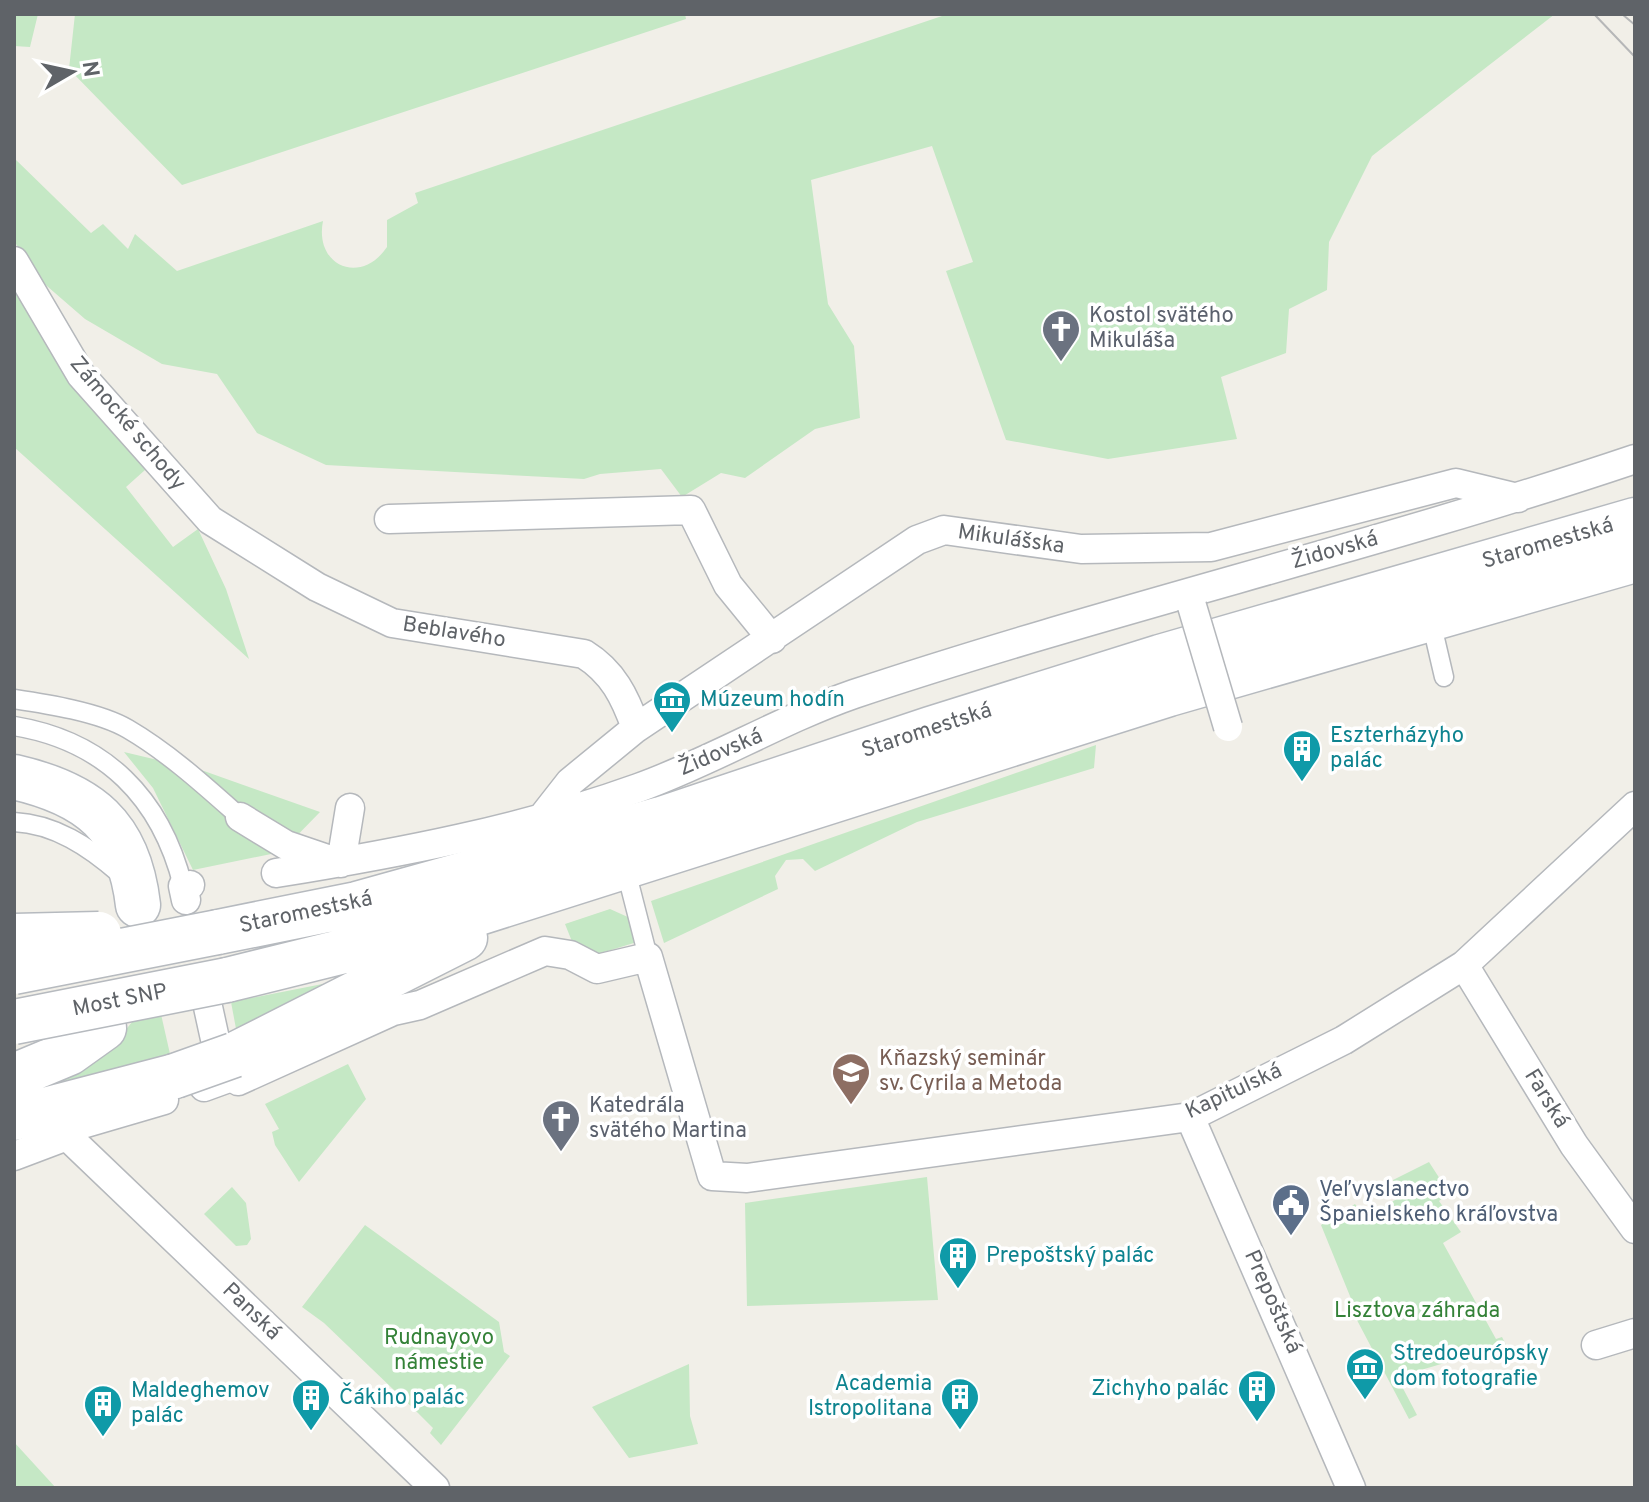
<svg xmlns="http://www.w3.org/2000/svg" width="1649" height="1502" font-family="Overpass,sans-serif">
  <rect width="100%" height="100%" fill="#f1efe8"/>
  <path fill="#c5e8c5" d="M 14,14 L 38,14 L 30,47 L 14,46 Z
    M 75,14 L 685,14 L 686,19 L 182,185 L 69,69 Z
    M 948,14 L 1555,14 L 1372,156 L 1329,242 L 1327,290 L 1289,309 L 1286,353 L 1221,377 L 1237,439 L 1108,459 L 1006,440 L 946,271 L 973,262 L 932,146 L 811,180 L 828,304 L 854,346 L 860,418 L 815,429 L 745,478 L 721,473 L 682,497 L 661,469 L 600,474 L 584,479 L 326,465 L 257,433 L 217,374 L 162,364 L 85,319 L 40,280 L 14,241 L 14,158 L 91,233 L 103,224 L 128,249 L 135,234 L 177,271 L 323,221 C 314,266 361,286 387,247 L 387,220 L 418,203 L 415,193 Z
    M 14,288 L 52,349 L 145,470 L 126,487 L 173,547 L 198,529 L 226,589 L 249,659 L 14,447 Z
    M 1096,745 L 1094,768 L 917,822 L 815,871 L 803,859 L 786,860 L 775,876 L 778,889 L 664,943 L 651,901 Z
    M 124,752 L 204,771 L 320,812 L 281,852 L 193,870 L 153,788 Z
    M 610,909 L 630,918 L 637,942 L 598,954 L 573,944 L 565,924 Z
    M 348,979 L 237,1034 L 231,1002 Z
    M 156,992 L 170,1054 L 111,1074 L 29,1094 L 108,1052 Z
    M 348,1064 L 366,1099 L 299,1182 L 275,1145 L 272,1132 L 279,1129 L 265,1104 Z
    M 1429,1162 L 1449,1193 L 1439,1201 L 1461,1232 L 1443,1243 L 1496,1339 L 1502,1337 L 1506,1345 L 1397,1377 L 1417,1415 L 1409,1419 L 1348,1303 L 1352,1301 L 1321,1225 L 1355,1204 L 1365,1218 L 1400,1197 L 1393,1180 Z
    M 927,1177 L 938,1300 L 747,1306 L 745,1203 Z
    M 232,1187 L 246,1203 L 251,1239 L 247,1245 L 236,1246 L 204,1214 Z
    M 365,1225 L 499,1322 L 504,1352 L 510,1356 L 441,1445 L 430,1433 L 433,1428 L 418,1413 L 324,1323 L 302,1307 Z
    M 689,1364 L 690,1416 L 698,1444 L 629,1458 L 592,1407 Z
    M 14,1442 L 56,1488 L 14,1488 Z"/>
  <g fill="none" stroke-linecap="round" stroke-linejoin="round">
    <defs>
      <path id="service" d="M 1430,617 L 1444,677
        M 14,699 C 47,704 99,712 128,729 C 169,753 205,786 240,817
        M 14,726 C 105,741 161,798 183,886
        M 14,822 C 55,824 89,847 119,873
        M 625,867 L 648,957"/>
      <path id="pedestrian" d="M 14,261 L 81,375 L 210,520 L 317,587 L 392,623 L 584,654 C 613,672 625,697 636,728
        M 389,519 L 691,510 L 728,585 L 772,639
        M 240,817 L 286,845 L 333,861
        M 541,819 L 570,782 L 636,728 L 917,540 L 944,530 L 1081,549 L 1211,547 L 1456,483 L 1518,498
        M 341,863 L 350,808
        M 276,873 C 399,853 521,830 638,788 C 711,762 782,719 854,694 C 1112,608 1377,546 1635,459
        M 186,900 L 183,886 L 190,885
        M 1464,965 L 1574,1145 L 1635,1229
        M 208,1007 L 215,1039
        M 204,1087 L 237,1075 L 238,1081 L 393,1011 L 420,1005 L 545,951 L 570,955 L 597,969 L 648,957 L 712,1176 L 747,1178 L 1190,1117 L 1344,1040 L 1464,965 L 1635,806
        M 1190,1117 L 1351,1488
        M 67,1136 L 65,1129 L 164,1100
        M 67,1136 L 435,1488
        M 14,1156 L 67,1136
        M 1596,1345 L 1635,1333"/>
      <path id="secondary" d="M 14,777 C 89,794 129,826 138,905
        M 218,932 L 357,904 L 661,819 L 930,729 L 1160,657 L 1635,520
        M 227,980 L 409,935 L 1169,694 L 1635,560
        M 234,1055 L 465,938
        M 14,1076 L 69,1053 L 104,1028
        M 14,1118 L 175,1076"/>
    </defs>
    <use href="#service" stroke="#b5b8bc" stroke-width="21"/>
    <use href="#pedestrian" stroke="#b5b8bc" stroke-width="31"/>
    <use href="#secondary" stroke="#b6babf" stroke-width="47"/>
    <use href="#service" stroke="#fff" stroke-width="18"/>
    <use href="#pedestrian" stroke="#fff" stroke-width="28"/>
    <use href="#secondary" stroke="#fff" stroke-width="44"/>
    <path stroke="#b6b7b8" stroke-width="2" d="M 1594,14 L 1635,57
      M 1622,14 L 1635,25"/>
    <defs>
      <path id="pedestrian-bridge" d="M 1192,606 L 1228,727"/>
      <path id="secondary-bridge" d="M 14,936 L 99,934
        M 14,972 L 218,932
        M 14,1022 L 227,980
        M 175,1076 L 234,1055"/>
    </defs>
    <use href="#pedestrian-bridge" stroke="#b5b8bc" stroke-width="31" stroke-linecap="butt"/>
    <use href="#secondary-bridge" stroke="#b6babf" stroke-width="47" stroke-linecap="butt"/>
    <use href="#pedestrian-bridge" stroke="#fff" stroke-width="28"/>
    <use href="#secondary-bridge" stroke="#fff" stroke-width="44"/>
  </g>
  <defs>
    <symbol id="church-pin" viewBox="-11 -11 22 30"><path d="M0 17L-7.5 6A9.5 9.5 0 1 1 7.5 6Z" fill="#6b7280" stroke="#fff"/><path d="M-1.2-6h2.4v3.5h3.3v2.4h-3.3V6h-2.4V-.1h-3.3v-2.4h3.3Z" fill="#fff"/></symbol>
    <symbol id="museum-pin" viewBox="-11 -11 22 30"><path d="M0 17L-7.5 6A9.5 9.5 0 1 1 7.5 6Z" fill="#0f9aa8" stroke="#fff"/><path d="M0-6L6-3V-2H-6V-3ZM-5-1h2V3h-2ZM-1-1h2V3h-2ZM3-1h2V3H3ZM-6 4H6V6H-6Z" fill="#fff"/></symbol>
    <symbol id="building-pin" viewBox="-11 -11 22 30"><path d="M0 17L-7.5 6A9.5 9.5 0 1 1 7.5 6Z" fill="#0f9aa8" stroke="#fff"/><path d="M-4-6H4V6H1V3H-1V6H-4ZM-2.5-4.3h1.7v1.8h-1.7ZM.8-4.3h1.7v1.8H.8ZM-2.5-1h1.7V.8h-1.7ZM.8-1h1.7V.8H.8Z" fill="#fff"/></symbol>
    <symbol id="university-pin" viewBox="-11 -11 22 30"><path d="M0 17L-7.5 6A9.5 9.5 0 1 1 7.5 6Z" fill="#8d6e63" stroke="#fff"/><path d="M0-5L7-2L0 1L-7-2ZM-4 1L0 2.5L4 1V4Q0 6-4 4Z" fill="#fff"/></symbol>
    <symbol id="civic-pin" viewBox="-11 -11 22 30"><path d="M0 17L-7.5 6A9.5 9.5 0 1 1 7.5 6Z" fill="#5c6f8a" stroke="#fff"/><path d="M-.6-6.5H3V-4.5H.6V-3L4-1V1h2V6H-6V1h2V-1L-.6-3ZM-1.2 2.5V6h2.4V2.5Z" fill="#fff"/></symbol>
  </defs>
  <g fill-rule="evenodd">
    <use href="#church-pin" x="1039" y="307" width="44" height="60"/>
    <use href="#museum-pin" x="650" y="678" width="44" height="60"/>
    <use href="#building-pin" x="1280" y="727" width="44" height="60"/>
    <use href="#university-pin" x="829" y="1050" width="44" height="60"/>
    <use href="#church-pin" x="539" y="1097" width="44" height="60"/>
    <use href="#civic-pin" x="1269" y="1181" width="44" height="60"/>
    <use href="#building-pin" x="936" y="1234" width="44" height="60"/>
    <use href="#museum-pin" x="1343" y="1345" width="44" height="60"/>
    <use href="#building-pin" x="1235" y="1367" width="44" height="60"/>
    <use href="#building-pin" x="938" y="1375" width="44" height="60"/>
    <use href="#building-pin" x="289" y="1376" width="44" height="60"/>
    <use href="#building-pin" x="81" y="1382" width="44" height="60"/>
  </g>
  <g text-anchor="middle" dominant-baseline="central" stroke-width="7" stroke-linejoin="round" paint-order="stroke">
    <g font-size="22" fill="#5b616d" stroke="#fff" text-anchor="start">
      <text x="1089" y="316">Kostol svätého<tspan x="1089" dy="25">Mikuláša</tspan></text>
      <text x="589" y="1106">Katedrála<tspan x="589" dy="25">svätého Martina</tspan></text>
    </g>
    <g font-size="22" fill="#5f6368" stroke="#fff">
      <text transform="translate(127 424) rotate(50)">Zámocké schody</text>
      <text transform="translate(1011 540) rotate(8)">Mikulášska</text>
      <text transform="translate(1548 544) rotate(-16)">Staromestská</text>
      <text transform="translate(1335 551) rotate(-16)">Židovská</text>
      <text transform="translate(454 633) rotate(9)">Beblavého</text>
      <text transform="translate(927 731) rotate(-18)">Staromestská</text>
      <text transform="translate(721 753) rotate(-23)">Židovská</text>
      <text transform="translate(306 913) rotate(-12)">Staromestská</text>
      <text transform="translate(120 1001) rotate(-11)">Most SNP</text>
      <text transform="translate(1234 1092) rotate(-25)">Kapitulská</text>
      <text transform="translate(1546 1099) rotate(58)">Farská</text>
      <text transform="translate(1272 1302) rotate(66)">Prepoštská</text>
      <text transform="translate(251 1312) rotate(44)">Panská</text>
    </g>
    <g font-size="22" fill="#0d838f" stroke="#fff" text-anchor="start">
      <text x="700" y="700">Múzeum hodín</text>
      <text x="1330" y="736">Eszterházyho<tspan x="1330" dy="25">palác</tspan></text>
      <text x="986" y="1256">Prepoštský palác</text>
      <text x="1393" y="1354">Stredoeurópsky<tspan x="1393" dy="25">dom fotografie</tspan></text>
      <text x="932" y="1384" text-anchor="end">Academia<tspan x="932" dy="25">Istropolitana</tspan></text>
      <text x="1229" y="1389" text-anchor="end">Zichyho palác</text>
      <text x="131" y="1391">Maldeghemov<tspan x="131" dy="25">palác</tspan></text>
      <text x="339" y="1398">Čákiho palác</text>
    </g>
    <g font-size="22" fill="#785e54" stroke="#fff" text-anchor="start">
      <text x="879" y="1059">Kňazský seminár<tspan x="879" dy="25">sv. Cyrila a Metoda</tspan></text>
    </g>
    <g font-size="22" fill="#4e5e75" stroke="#fff" text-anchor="start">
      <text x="1319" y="1190">Veľvyslanectvo<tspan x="1319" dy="25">Španielskeho kráľovstva</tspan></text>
    </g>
    <g font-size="22" fill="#348238" stroke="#fff">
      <text x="1417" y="1311">Lisztova záhrada</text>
      <text x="439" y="1338">Rudnayovo<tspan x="439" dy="25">námestie</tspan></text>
    </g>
  </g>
  <rect width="1649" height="1502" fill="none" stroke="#5f6368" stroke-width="32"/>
  <g transform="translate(72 72) rotate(81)" stroke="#ffffff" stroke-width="6" paint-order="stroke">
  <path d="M0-6L14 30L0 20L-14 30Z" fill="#5f6368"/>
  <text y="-12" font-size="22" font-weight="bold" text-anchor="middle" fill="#5f6368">N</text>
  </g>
</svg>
